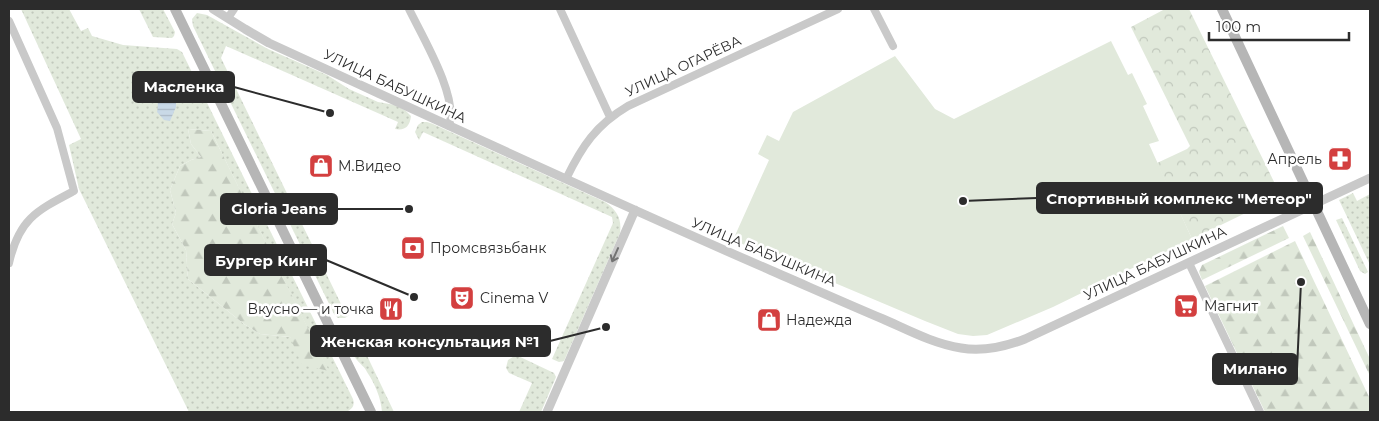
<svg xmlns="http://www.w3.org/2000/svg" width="1379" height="421" font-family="Montserrat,sans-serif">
  <defs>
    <pattern id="grass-dots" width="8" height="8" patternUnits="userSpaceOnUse" patternTransform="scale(1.25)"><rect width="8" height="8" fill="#e1e9db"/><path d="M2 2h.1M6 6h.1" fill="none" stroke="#c1c8bc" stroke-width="1.8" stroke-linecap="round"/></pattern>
    <pattern id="forest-firs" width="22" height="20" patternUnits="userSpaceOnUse" patternTransform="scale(1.25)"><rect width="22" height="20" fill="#e1e9db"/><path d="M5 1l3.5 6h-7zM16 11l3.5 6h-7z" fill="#c1c8bc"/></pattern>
    <pattern id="park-crowns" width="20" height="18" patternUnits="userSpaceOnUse" patternTransform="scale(1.25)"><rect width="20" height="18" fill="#e1e9db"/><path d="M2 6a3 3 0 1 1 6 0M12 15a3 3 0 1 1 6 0" fill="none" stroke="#c1c8bc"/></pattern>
    <pattern id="water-rules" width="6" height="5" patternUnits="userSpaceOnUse" patternTransform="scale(1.25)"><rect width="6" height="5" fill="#c9d9e7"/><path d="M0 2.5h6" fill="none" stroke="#adbac6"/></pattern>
  </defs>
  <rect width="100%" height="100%" fill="#fff"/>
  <path fill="url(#grass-dots)" fill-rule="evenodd" d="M 21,9 L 69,9 L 81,31 L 88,28 L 92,36 L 123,45 L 177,49 L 182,52 L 353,399 C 355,406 352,409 346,412 L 345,411 L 341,412 L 189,412 L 79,189 L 69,145 L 81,139 ZM 188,129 L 211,131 L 328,370 L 290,337 L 260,334 L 244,324 L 188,279 L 186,250 L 172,224 L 176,213 L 170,190 L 180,166 L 191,160 L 201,157 L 191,144 Z
    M 139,9 L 163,9 L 175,32 L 174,36 L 172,38 L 153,37 Z
    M 197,13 L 207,15 L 268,49 L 327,75 L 349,89 L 378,102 L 395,105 L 406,111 L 411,116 C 410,126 405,131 395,129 L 398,122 L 226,46 L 221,58 L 342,306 L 349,311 L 349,315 L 345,318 L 338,318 L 334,314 L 193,26 L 192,19 Z
    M 422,122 L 427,122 L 433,124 L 605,202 C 617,210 622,219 620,233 L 564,361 L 559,362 L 552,359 L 613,223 L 612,217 L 423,132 L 419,140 L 415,132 L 418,125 Z
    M 1353,193 L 1357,201 L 1370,194 L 1370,265 L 1339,200 Z
    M 1342,218 L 1368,272 L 1365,274 L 1360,271 L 1336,220 Z
    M 351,325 L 357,325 L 362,328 L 362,333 L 359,339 L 394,412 L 382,412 C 381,398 375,384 367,372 C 365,367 360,364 357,360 C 349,351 341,334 351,325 Z
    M 516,355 L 554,373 L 556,377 L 541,412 L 519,412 L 532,383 L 509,373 L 506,368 L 508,360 Z"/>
  <path fill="url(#forest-firs)" d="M 188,129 L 211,131 L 329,371 L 302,365 L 290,337 L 260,334 L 244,324 L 188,279 L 186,250 L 172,224 L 176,213 L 170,190 L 180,166 L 191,160 L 201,157 L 191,144 Z
    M 1283,226 L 1289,238 L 1202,280 L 1199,272 L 1202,265 Z
    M 1310,232 L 1370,359 L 1370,376 L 1303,236 Z
    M 1295,241 L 1370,399 L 1370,412 L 1265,412 L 1205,286 Z"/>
  <path fill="url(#park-crowns)" d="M 1165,9 L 1189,9 L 1281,196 L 1192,239 L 1157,163 L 1187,149 L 1190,146 L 1131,27 Z"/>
  <path fill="#e1e9db" d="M 1111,41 L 1128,75 L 1132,73 L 1147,104 L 1143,106 L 1159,141 L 1149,144 L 1192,239 L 1053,307 L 987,335 L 973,336 L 958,334 L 925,321 L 733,240 L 769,160 L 758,154 L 767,135 L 779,141 L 793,112 L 895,56 L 935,109 L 954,119 Z"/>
  <path fill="url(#water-rules)" d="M 163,88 L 170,89 L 176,95 L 176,107 L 170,121 L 164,120 L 157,112 C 160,103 154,95 163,88 Z"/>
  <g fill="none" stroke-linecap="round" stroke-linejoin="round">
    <path stroke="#c9c9c9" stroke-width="8" d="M 409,9 C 422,36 459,97 449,126
      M 560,9 L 610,117
      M 874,9 L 893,46
      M 228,18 L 234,9
      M 9,21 L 57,128 L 74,191 C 36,211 19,219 9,263
      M 566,179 C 582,146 596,125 628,106 L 838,9
      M 1189,263 L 1260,412"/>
    <path stroke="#c9c9c9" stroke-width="9" d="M 213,9 L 245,29 L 269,43 C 435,119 602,197 770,270 C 807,286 845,303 883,319 C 908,330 934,344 961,348 C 983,352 1004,347 1025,339 L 1370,178
      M 547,412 L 635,210"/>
    <path stroke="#b6b6b6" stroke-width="10" d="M 175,9 L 371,412
      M 1222,9 L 1370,324"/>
  </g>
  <defs><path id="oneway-shaft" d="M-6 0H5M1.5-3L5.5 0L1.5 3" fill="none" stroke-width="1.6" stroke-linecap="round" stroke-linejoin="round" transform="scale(1.25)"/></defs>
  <use stroke="#737373" href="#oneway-shaft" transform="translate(615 255) rotate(114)"/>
  <defs>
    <symbol id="pharmacy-square" viewBox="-11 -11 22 22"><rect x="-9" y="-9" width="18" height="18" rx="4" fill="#d33f3f" stroke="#fff"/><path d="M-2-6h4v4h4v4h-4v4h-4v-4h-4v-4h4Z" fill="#fff"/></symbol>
    <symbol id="shop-square" viewBox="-11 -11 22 22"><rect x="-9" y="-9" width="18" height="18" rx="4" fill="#d33f3f" stroke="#fff"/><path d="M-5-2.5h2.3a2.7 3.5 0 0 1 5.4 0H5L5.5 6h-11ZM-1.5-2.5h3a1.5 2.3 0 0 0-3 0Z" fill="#fff"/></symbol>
    <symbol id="bank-square" viewBox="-11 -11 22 22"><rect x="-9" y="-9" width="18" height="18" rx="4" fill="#d33f3f" stroke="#fff"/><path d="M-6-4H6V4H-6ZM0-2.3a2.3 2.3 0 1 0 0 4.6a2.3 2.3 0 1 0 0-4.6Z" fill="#fff"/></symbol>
    <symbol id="theatre-square" viewBox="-11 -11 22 22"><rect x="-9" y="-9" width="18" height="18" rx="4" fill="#d33f3f" stroke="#fff"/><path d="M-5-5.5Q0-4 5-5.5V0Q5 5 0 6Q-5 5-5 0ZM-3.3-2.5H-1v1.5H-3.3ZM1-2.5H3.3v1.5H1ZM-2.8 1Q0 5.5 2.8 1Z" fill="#fff"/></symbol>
    <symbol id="supermarket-square" viewBox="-11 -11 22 22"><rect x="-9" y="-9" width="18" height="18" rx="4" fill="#d33f3f" stroke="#fff"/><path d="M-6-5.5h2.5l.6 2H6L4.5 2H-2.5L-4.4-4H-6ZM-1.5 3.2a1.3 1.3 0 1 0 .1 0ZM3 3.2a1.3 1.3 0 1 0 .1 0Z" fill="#fff"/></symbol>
    <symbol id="restaurant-square" viewBox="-11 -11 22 22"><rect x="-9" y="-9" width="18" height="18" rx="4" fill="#d33f3f" stroke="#fff"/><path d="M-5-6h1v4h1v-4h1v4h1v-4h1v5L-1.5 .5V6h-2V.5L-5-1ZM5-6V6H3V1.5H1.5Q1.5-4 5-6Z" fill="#fff"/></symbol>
  </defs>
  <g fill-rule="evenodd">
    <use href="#pharmacy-square" x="1326" y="145" width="28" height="28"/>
    <use href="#shop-square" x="307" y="152" width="28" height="28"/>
    <use href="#bank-square" x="399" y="234" width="28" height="28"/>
    <use href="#theatre-square" x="448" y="284" width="28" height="28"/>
    <use href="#supermarket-square" x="1172" y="292" width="28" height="28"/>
    <use href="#restaurant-square" x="377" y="295" width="28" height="28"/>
    <use href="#shop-square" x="755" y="306" width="28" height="28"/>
  </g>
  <g text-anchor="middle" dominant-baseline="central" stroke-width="5" stroke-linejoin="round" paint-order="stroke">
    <g font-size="14" fill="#2c2c2c" stroke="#fff">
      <text transform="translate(683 66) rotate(-25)">УЛИЦА ОГАРЁВА</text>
      <text transform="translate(395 86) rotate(25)">УЛИЦА БАБУШКИНА</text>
      <text transform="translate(764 252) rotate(23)">УЛИЦА БАБУШКИНА</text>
      <text transform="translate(1155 263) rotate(-25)">УЛИЦА БАБУШКИНА</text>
    </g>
    <g font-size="14" fill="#2c2c2c" stroke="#fff" text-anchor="start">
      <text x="1322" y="159" text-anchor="end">Апрель</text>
      <text x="338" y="166">М.Видео</text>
      <text x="430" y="248">Промсвязьбанк</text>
      <text x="480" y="298">Cinema V</text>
      <text x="1204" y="306">Магнит</text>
      <text x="374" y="309" text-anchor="end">Вкусно — и точка</text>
      <text x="786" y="320">Надежда</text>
    </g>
  </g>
  <path fill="none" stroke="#2c2c2c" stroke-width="2" d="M330 113L234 87M963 201L1037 198M409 209L337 209M414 297L326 260M606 327L550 341M1301 282L1297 369"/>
  <g fill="#2c2c2c" stroke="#fff" stroke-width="2">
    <circle cx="330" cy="113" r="5"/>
    <circle cx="963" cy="201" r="5"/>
    <circle cx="409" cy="209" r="5"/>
    <circle cx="414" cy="297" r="5"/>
    <circle cx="606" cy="327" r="5"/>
    <circle cx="1301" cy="282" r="5"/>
  </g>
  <g fill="#2c2c2c" stroke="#2c2c2c" stroke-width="2">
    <rect x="133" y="72" width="101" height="30" rx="5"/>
    <rect x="1037" y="183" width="285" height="30" rx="5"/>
    <rect x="221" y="194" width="116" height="30" rx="5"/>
    <rect x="205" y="245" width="121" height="30" rx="5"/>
    <rect x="311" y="326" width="239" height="30" rx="5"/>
    <rect x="1213" y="354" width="84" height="30" rx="5"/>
  </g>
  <g font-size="15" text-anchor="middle" font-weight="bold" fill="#fff">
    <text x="184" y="92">Масленка</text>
    <text x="1179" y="204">Спортивный комплекс "Метеор"</text>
    <text x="279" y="214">Gloria Jeans</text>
    <text x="266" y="266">Бургер Кинг</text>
    <text x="430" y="347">Женская консультация №1</text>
    <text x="1255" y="374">Милано</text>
  </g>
  <rect width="1379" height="421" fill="none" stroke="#2c2c2c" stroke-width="20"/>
  <path d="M1209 32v8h140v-8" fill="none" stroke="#2c2c2c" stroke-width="2.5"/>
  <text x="1216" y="32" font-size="15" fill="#2c2c2c" stroke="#ffffff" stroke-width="4" paint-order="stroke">100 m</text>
</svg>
